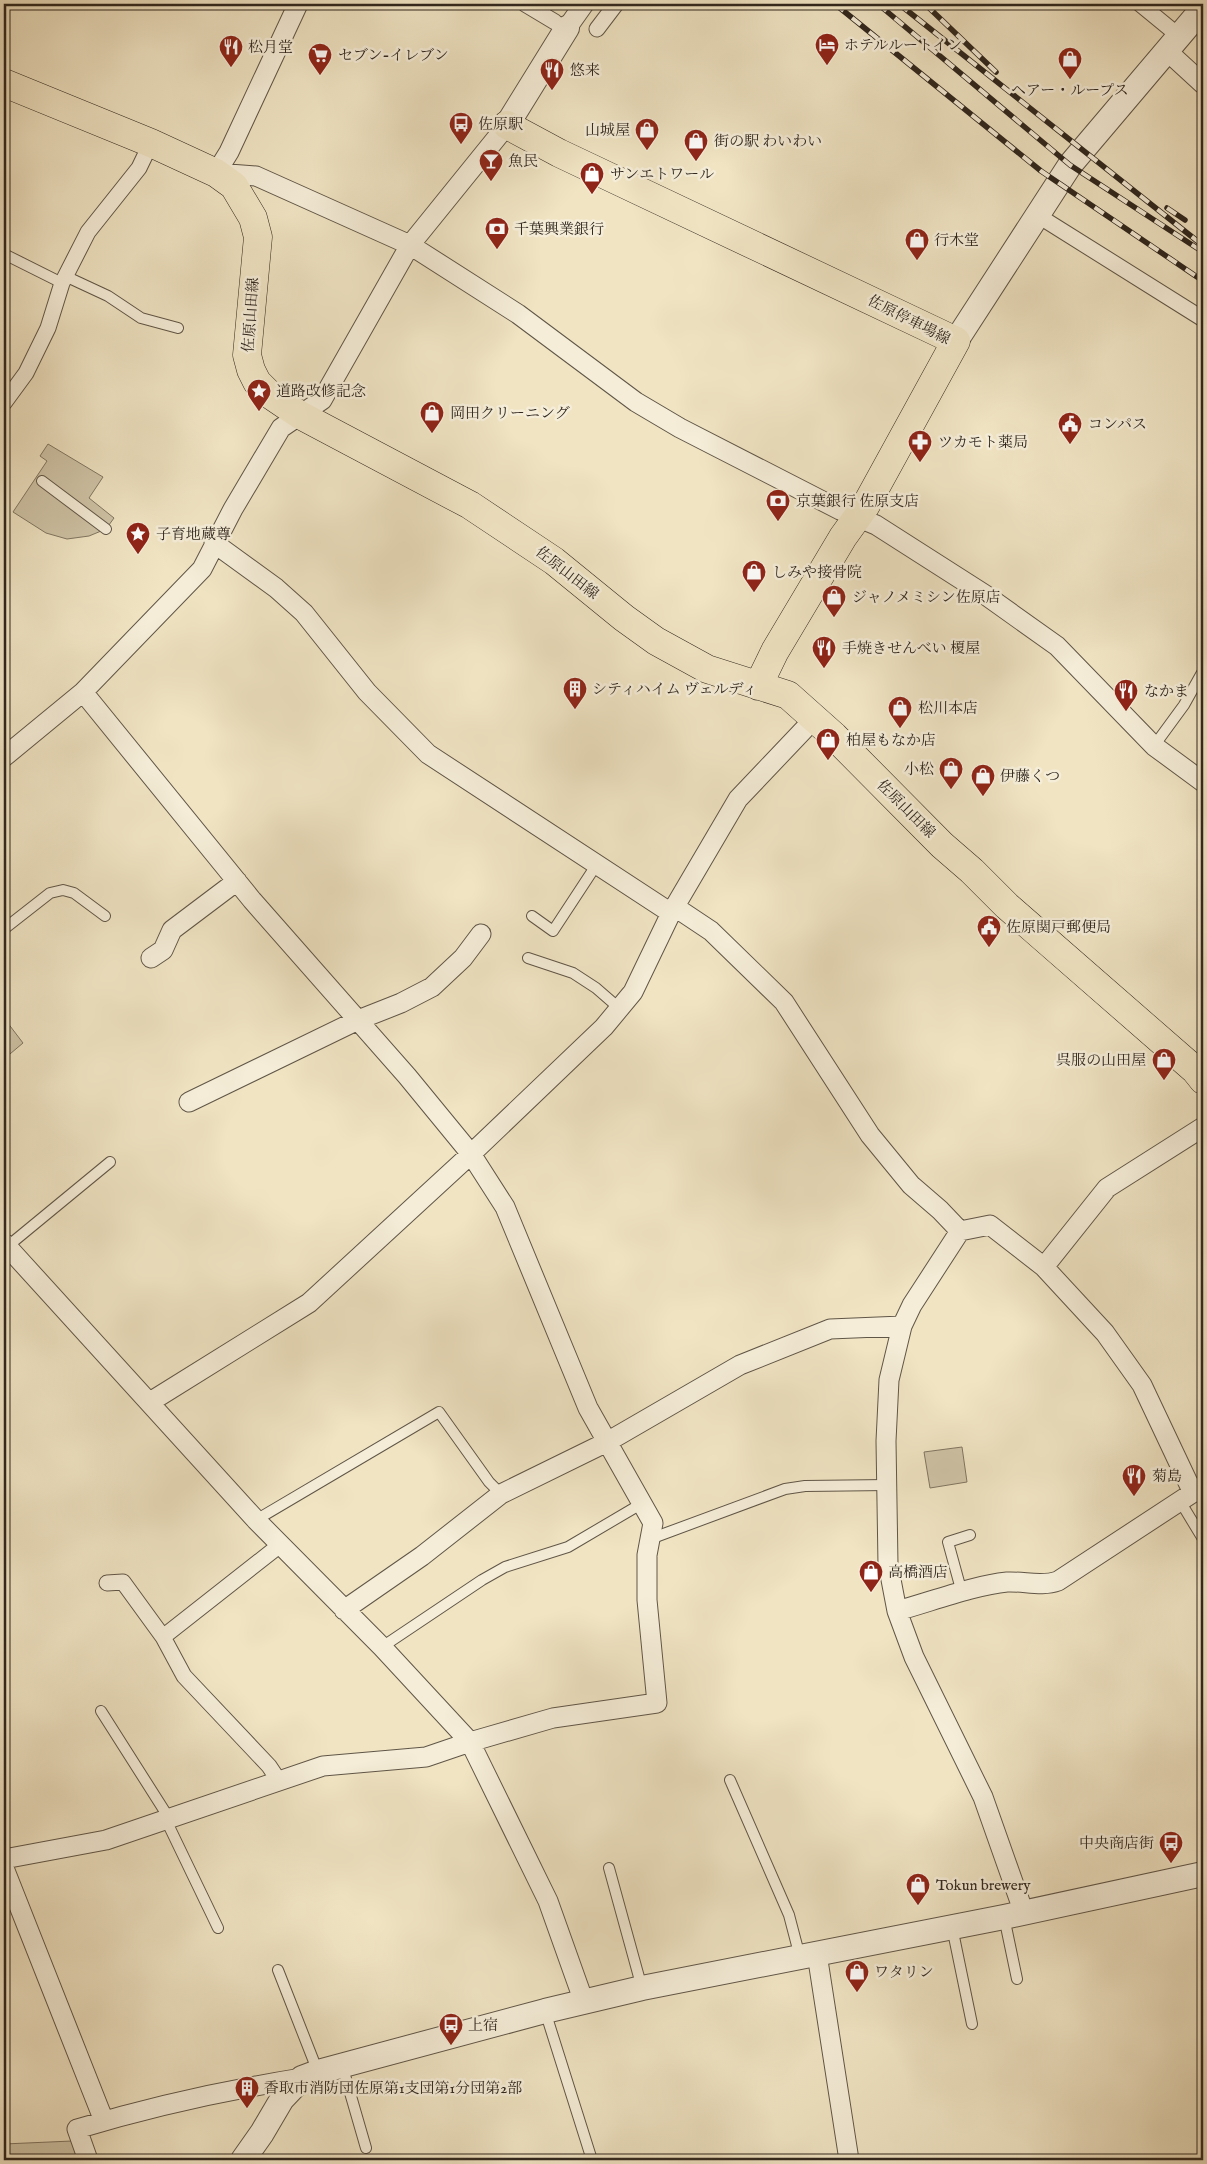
<svg xmlns="http://www.w3.org/2000/svg" width="1207" height="2164" font-family="'IM FELL English','Noto Serif JP',serif">
  <rect width="100%" height="100%" fill="#f0e4c3"/>
  <filter id="stains"><feTurbulence type="fractalNoise" baseFrequency=".004" numOctaves="4"/><feColorMatrix values="0 0 0 0 .2 0 0 0 0 .09 0 0 0 0 .02 0 0 0 .5 -.17"/></filter>
  <radialGradient id="worn" r=".72"><stop offset=".6" stop-color="#630" stop-opacity="0"/><stop offset="1" stop-color="#630" stop-opacity=".3"/></radialGradient>
  <path fill="#cfc4a7" stroke="#807662" d="M 48,444 L 103,477 L 89,498 L 114,518 L 106,529 L 89,536 L 67,539 L 46,533 L 13,512 L 47,461 L 40,456 Z
    M 4,1018 L 23,1043 L 4,1059 Z
    M 962,1447 L 967,1482 L 930,1488 L 924,1452 Z
    M 72,2141 L 80,2160 L 4,2160 L 4,2144 Z"/>
  <g fill="none" stroke-linecap="round" stroke-linejoin="round">
    <defs>
      <path id="service" d="M 4,254 L 62,283 L 65,276 L 108,296 L 141,318 L 178,328
        M 42,481 L 106,529
        M 1154,746 L 1184,705 L 1203,671
        M 532,916 L 553,931 L 597,864
        M 4,929 L 50,893 L 63,890 L 74,893 L 105,916
        M 528,958 L 573,973 L 596,988 L 619,1008
        M 8,1246 L 110,1162
        M 1180,1501 L 1203,1539
        M 256,1520 L 439,1412 L 489,1482 L 501,1494
        M 650,1539 L 785,1489 L 805,1486 L 887,1485
        M 962,1593 L 948,1542 L 970,1535
        M 382,1647 L 482,1580 L 505,1567 L 568,1547 L 641,1504
        M 101,1711 L 169,1818
        M 730,1780 L 789,1915 L 800,1957
        M 166,1820 L 218,1928
        M 609,1868 L 642,1988
        M 1004,1917 L 1017,1979
        M 952,1927 L 972,2024
        M 278,1970 L 318,2072
        M 545,2011 L 592,2160
        M 342,2065 L 366,2148"/>
      <path id="pedestrian" d="M 525,4 L 555,22
        M 1140,4 L 1179,36
        M 597,29 L 616,4
        M 1037,215 L 1203,319
        M 4,403 L 26,373 L 48,328 L 62,283 L 88,232 L 139,168 L 151,143
        M 107,1583 L 123,1582 L 163,1637 L 184,1676 L 269,1766 L 279,1781
        M 163,1637 L 280,1545"/>
      <path id="minor" d="M 298,4 L 229,152 L 216,173 L 256,176 L 410,245 L 518,314 L 636,402 L 680,428 L 840,510 L 876,525 L 984,594 L 1057,646 L 1154,746 L 1203,782
        M 567,28 L 584,4
        M 1166,50 L 1203,84
        M 214,543 L 276,588 L 304,613 L 367,692 L 428,754 L 671,913
        M 4,757 L 83,692 L 202,569 L 233,509 L 281,428 L 322,400 L 410,245 L 507,125
        M 675,907 L 711,931 L 784,1002 L 870,1135 L 911,1185 L 940,1210 L 960,1231 L 990,1225 L 1044,1267 L 1105,1333 L 1142,1385 L 1193,1493
        M 151,958 L 163,950 L 172,930 L 237,881
        M 189,1102 L 358,1020 L 401,1003 L 432,987 L 463,958 L 481,934
        M 960,1231 L 912,1305 L 902,1326 L 889,1380 L 886,1441 L 888,1564 L 897,1611 L 914,1657 L 983,1797 L 1024,1913
        M 4,1243 L 256,1520 L 382,1647 L 470,1742 L 548,1901 L 584,2002
        M 1044,1267 L 1107,1188 L 1203,1127
        M 150,1402 L 309,1303 L 471,1154 L 604,1027 L 633,992 L 671,913 L 738,799 L 814,719
        M 344,1610 L 422,1556 L 501,1494 L 607,1442 L 740,1365 L 830,1329 L 902,1326
        M 897,1611 C 930,1602 975,1585 1007,1582 C 1024,1581 1042,1587 1058,1581 L 1203,1486
        M 4,1859 L 106,1840 L 323,1766 L 426,1757 L 470,1742 L 553,1718 L 657,1703 L 647,1600 L 647,1555 L 653,1523 L 588,1408 L 505,1207 L 471,1154 L 407,1076 L 252,900 L 83,692
        M 4,1868 L 104,2121
        M 817,1954 L 849,2160
        M 88,2160 L 77,2129 C 150,2107 227,2090 302,2078"/>
      <path id="tertiary" d="M 507,125 L 567,28
        M 956,341 L 1070,165 L 1203,8
        M 243,2160 L 262,2133 L 282,2099 L 302,2078 L 318,2072 L 545,2011 L 642,1988 L 1004,1917 L 1203,1874"/>
      <path id="primary" d="M 4,83 L 151,143 L 216,173 L 234,186 L 253,218 L 258,237 L 247,355 L 251,370 L 257,382 L 269,394 L 300,415 L 470,505 L 554,561 L 624,618 L 656,641 L 707,669 L 788,695 L 834,736 L 942,845 L 972,871 L 1007,906 L 1195,1070 L 1203,1080
        M 507,125 L 559,153 L 956,341 L 866,505 L 843,537 L 775,651 L 758,686"/>
    </defs>
    <use href="#service" stroke="#605647" stroke-width="12"/>
    <use href="#pedestrian" stroke="#605647" stroke-width="17"/>
    <use href="#minor" stroke="#605647" stroke-width="21"/>
    <use href="#tertiary" stroke="#605647" stroke-width="26"/>
    <use href="#primary" stroke="#30271e" stroke-width="29"/>
    <use href="#service" stroke="#f5edd8" stroke-width="10"/>
    <use href="#pedestrian" stroke="#f5edd8" stroke-width="15"/>
    <use href="#minor" stroke="#f5edd8" stroke-width="19"/>
    <use href="#tertiary" stroke="#f5edd8" stroke-width="24"/>
    <use href="#primary" stroke="#f0e4c3" stroke-width="28"/>
    <defs>
      <path id="rail" d="M 835,4 L 1041,171 L 1203,281
        M 878,4 L 1070,165 L 1203,252
        M 899,4 L 1201,244
        M 925,4 L 996,72
        M 1167,208 L 1185,220"/>
    </defs>
    <use href="#rail" stroke="#30271e" stroke-width="5.5"/>
    <use href="#rail" stroke="#f5edd8" stroke-width="4" stroke-dasharray="11" stroke-linecap="butt"/>
  </g>
  <defs>
    <symbol id="hotel-pin" viewBox="-11 -11 22 30"><path d="M0 17L-7.5 6A9.5 9.5 0 1 1 7.5 6Z" fill="#8f2418" stroke="#f5edd8"/><path d="M-6-4.5h1.5V1H6V5H4.5V3h-9V5H-6ZM-4 0a1.8 1.8 0 1 1 3.6 0ZM.5 0V-2.5h3Q6-2.5 6 0Z" fill="#fff"/></symbol>
    <symbol id="restaurant-pin" viewBox="-11 -11 22 30"><path d="M0 17L-7.5 6A9.5 9.5 0 1 1 7.5 6Z" fill="#8f2418" stroke="#f5edd8"/><path d="M-5-6h1v4h1v-4h1v4h1v-4h1v5L-1.5 .5V6h-2V.5L-5-1ZM5-6V6H3V1.5H1.5Q1.5-4 5-6Z" fill="#fff"/></symbol>
    <symbol id="supermarket-pin" viewBox="-11 -11 22 30"><path d="M0 17L-7.5 6A9.5 9.5 0 1 1 7.5 6Z" fill="#8f2418" stroke="#f5edd8"/><path d="M-6-5.5h2.5l.6 2H6L4.5 2H-2.5L-4.4-4H-6ZM-1.5 3.2a1.3 1.3 0 1 0 .1 0ZM3 3.2a1.3 1.3 0 1 0 .1 0Z" fill="#fff"/></symbol>
    <symbol id="shop-pin" viewBox="-11 -11 22 30"><path d="M0 17L-7.5 6A9.5 9.5 0 1 1 7.5 6Z" fill="#8f2418" stroke="#f5edd8"/><path d="M-5-2.5h2.3a2.7 3.5 0 0 1 5.4 0H5L5.5 6h-11ZM-1.5-2.5h3a1.5 2.3 0 0 0-3 0Z" fill="#fff"/></symbol>
    <symbol id="bus-pin" viewBox="-11 -11 22 30"><path d="M0 17L-7.5 6A9.5 9.5 0 1 1 7.5 6Z" fill="#8f2418" stroke="#f5edd8"/><path d="M-5-6H5V4H4V6H2V4H-2V6H-4V4H-5ZM-3.5-4V0h7V-4ZM-3.5 1.2v1.5H-2V1.2ZM2 1.2v1.5H3.5V1.2Z" fill="#fff"/></symbol>
    <symbol id="bar-pin" viewBox="-11 -11 22 30"><path d="M0 17L-7.5 6A9.5 9.5 0 1 1 7.5 6Z" fill="#8f2418" stroke="#f5edd8"/><path d="M-6-5H6L.8 .8V4.5H3.5V6h-7V4.5H-.8V.8Z" fill="#fff"/></symbol>
    <symbol id="bank-pin" viewBox="-11 -11 22 30"><path d="M0 17L-7.5 6A9.5 9.5 0 1 1 7.5 6Z" fill="#8f2418" stroke="#f5edd8"/><path d="M-6-4H6V4H-6ZM0-2.3a2.3 2.3 0 1 0 0 4.6a2.3 2.3 0 1 0 0-4.6Z" fill="#fff"/></symbol>
    <symbol id="sight-pin" viewBox="-11 -11 22 30"><path d="M0 17L-7.5 6A9.5 9.5 0 1 1 7.5 6Z" fill="#8f2418" stroke="#f5edd8"/><path d="M0-6L1.8-2.2L6-1.7L2.9 1.2L3.7 5.4L0 3.3L-3.7 5.4L-2.9 1.2L-6-1.7L-1.8-2.2Z" fill="#fff"/></symbol>
    <symbol id="civic-pin" viewBox="-11 -11 22 30"><path d="M0 17L-7.5 6A9.5 9.5 0 1 1 7.5 6Z" fill="#8f2418" stroke="#f5edd8"/><path d="M-.6-6.5H3V-4.5H.6V-3L4-1V1h2V6H-6V1h2V-1L-.6-3ZM-1.2 2.5V6h2.4V2.5Z" fill="#fff"/></symbol>
    <symbol id="pharmacy-pin" viewBox="-11 -11 22 30"><path d="M0 17L-7.5 6A9.5 9.5 0 1 1 7.5 6Z" fill="#8f2418" stroke="#f5edd8"/><path d="M-2-6h4v4h4v4h-4v4h-4v-4h-4v-4h4Z" fill="#fff"/></symbol>
    <symbol id="building-pin" viewBox="-11 -11 22 30"><path d="M0 17L-7.5 6A9.5 9.5 0 1 1 7.5 6Z" fill="#8f2418" stroke="#f5edd8"/><path d="M-4-6H4V6H1V3H-1V6H-4ZM-2.5-4.3h1.7v1.8h-1.7ZM.8-4.3h1.7v1.8H.8ZM-2.5-1h1.7V.8h-1.7ZM.8-1h1.7V.8H.8Z" fill="#fff"/></symbol>
  </defs>
  <g fill-rule="evenodd">
    <use href="#hotel-pin" x="813" y="31" width="28" height="38"/>
    <use href="#restaurant-pin" x="217" y="33" width="28" height="38"/>
    <use href="#supermarket-pin" x="306" y="41" width="28" height="38"/>
    <use href="#shop-pin" x="1056" y="45" width="28" height="38"/>
    <use href="#restaurant-pin" x="538" y="56" width="28" height="38"/>
    <use href="#bus-pin" x="447" y="110" width="28" height="38"/>
    <use href="#shop-pin" x="633" y="116" width="28" height="38"/>
    <use href="#shop-pin" x="682" y="127" width="28" height="38"/>
    <use href="#bar-pin" x="477" y="147" width="28" height="38"/>
    <use href="#shop-pin" x="578" y="160" width="28" height="38"/>
    <use href="#bank-pin" x="483" y="215" width="28" height="38"/>
    <use href="#shop-pin" x="903" y="226" width="28" height="38"/>
    <use href="#sight-pin" x="245" y="377" width="28" height="38"/>
    <use href="#shop-pin" x="418" y="399" width="28" height="38"/>
    <use href="#civic-pin" x="1056" y="410" width="28" height="38"/>
    <use href="#pharmacy-pin" x="906" y="428" width="28" height="38"/>
    <use href="#bank-pin" x="764" y="487" width="28" height="38"/>
    <use href="#sight-pin" x="124" y="520" width="28" height="38"/>
    <use href="#shop-pin" x="740" y="558" width="28" height="38"/>
    <use href="#shop-pin" x="820" y="583" width="28" height="38"/>
    <use href="#restaurant-pin" x="810" y="634" width="28" height="38"/>
    <use href="#building-pin" x="561" y="675" width="28" height="38"/>
    <use href="#restaurant-pin" x="1112" y="677" width="28" height="38"/>
    <use href="#shop-pin" x="886" y="694" width="28" height="38"/>
    <use href="#shop-pin" x="814" y="726" width="28" height="38"/>
    <use href="#shop-pin" x="937" y="755" width="28" height="38"/>
    <use href="#shop-pin" x="969" y="762" width="28" height="38"/>
    <use href="#civic-pin" x="975" y="913" width="28" height="38"/>
    <use href="#shop-pin" x="1150" y="1046" width="28" height="38"/>
    <use href="#restaurant-pin" x="1120" y="1462" width="28" height="38"/>
    <use href="#shop-pin" x="857" y="1558" width="28" height="38"/>
    <use href="#bus-pin" x="1157" y="1829" width="28" height="38"/>
    <use href="#shop-pin" x="904" y="1871" width="28" height="38"/>
    <use href="#shop-pin" x="843" y="1958" width="28" height="38"/>
    <use href="#bus-pin" x="437" y="2011" width="28" height="38"/>
    <use href="#building-pin" x="233" y="2074" width="28" height="38"/>
  </g>
  <g text-anchor="middle" dominant-baseline="central" stroke-width="5" stroke-linejoin="round" paint-order="stroke">
    <g font-size="15" fill="#30271e" stroke="#f5edd8" text-anchor="start">
      <text x="844" y="45">ホテルルートイン</text>
      <text x="248" y="47">松月堂</text>
      <text x="338" y="55">セブン-イレブン</text>
      <text x="570" y="70">悠来</text>
      <text x="1070" y="90" text-anchor="middle">ヘアー・ループス</text>
      <text x="478" y="124">佐原駅</text>
      <text x="630" y="130" text-anchor="end">山城屋</text>
      <text x="714" y="141">街の駅 わいわい</text>
      <text x="508" y="161">魚民</text>
      <text x="610" y="174">サンエトワール</text>
      <text x="514" y="229">千葉興業銀行</text>
      <text x="934" y="240">行木堂</text>
      <text x="276" y="391">道路改修記念</text>
      <text x="450" y="413">岡田クリーニング</text>
      <text x="1088" y="424">コンパス</text>
      <text x="938" y="442">ツカモト薬局</text>
      <text x="796" y="501">京葉銀行 佐原支店</text>
      <text x="156" y="534">子育地蔵尊</text>
      <text x="772" y="572">しみや接骨院</text>
      <text x="852" y="597">ジャノメミシン佐原店</text>
      <text x="842" y="648">手焼きせんべい 榎屋</text>
      <text x="592" y="689">シティハイム ヴェルディ</text>
      <text x="1144" y="691">なかま</text>
      <text x="918" y="708">松川本店</text>
      <text x="846" y="740">柏屋もなか店</text>
      <text x="934" y="769" text-anchor="end">小松</text>
      <text x="1000" y="776">伊藤くつ</text>
      <text x="1006" y="927">佐原関戸郵便局</text>
      <text x="1146" y="1060" text-anchor="end">呉服の山田屋</text>
      <text x="1152" y="1476">菊島</text>
      <text x="888" y="1572">高橋酒店</text>
      <text x="1154" y="1843" text-anchor="end">中央商店街</text>
      <text x="936" y="1885">Tokun brewery</text>
      <text x="874" y="1972">ワタリン</text>
      <text x="468" y="2025">上宿</text>
      <text x="264" y="2088">香取市消防団佐原第1支団第1分団第2部</text>
    </g>
    <g font-size="15" fill="#30271e" stroke="#f5edd8">
      <text transform="translate(251 315) rotate(-86)">佐原山田線</text>
      <text transform="translate(909 320) rotate(27)">佐原停車場線</text>
      <text transform="translate(567 573) rotate(38)">佐原山田線</text>
      <text transform="translate(906 809) rotate(45)">佐原山田線</text>
    </g>
  </g>
  <rect width="1207" height="2164" fill="none" stroke="#f0e4c3" stroke-width="20"/>
  <rect x="5" y="5" width="1197" height="2154" fill="none" stroke="#30271e" stroke-width="2.5"/>
  <rect x="10" y="10" width="1187" height="2144" fill="none" stroke="#30271e"/>
  <rect width="100%" height="100%" filter="url(#stains)"/>
  <rect width="100%" height="100%" fill="url(#worn)"/>
</svg>
